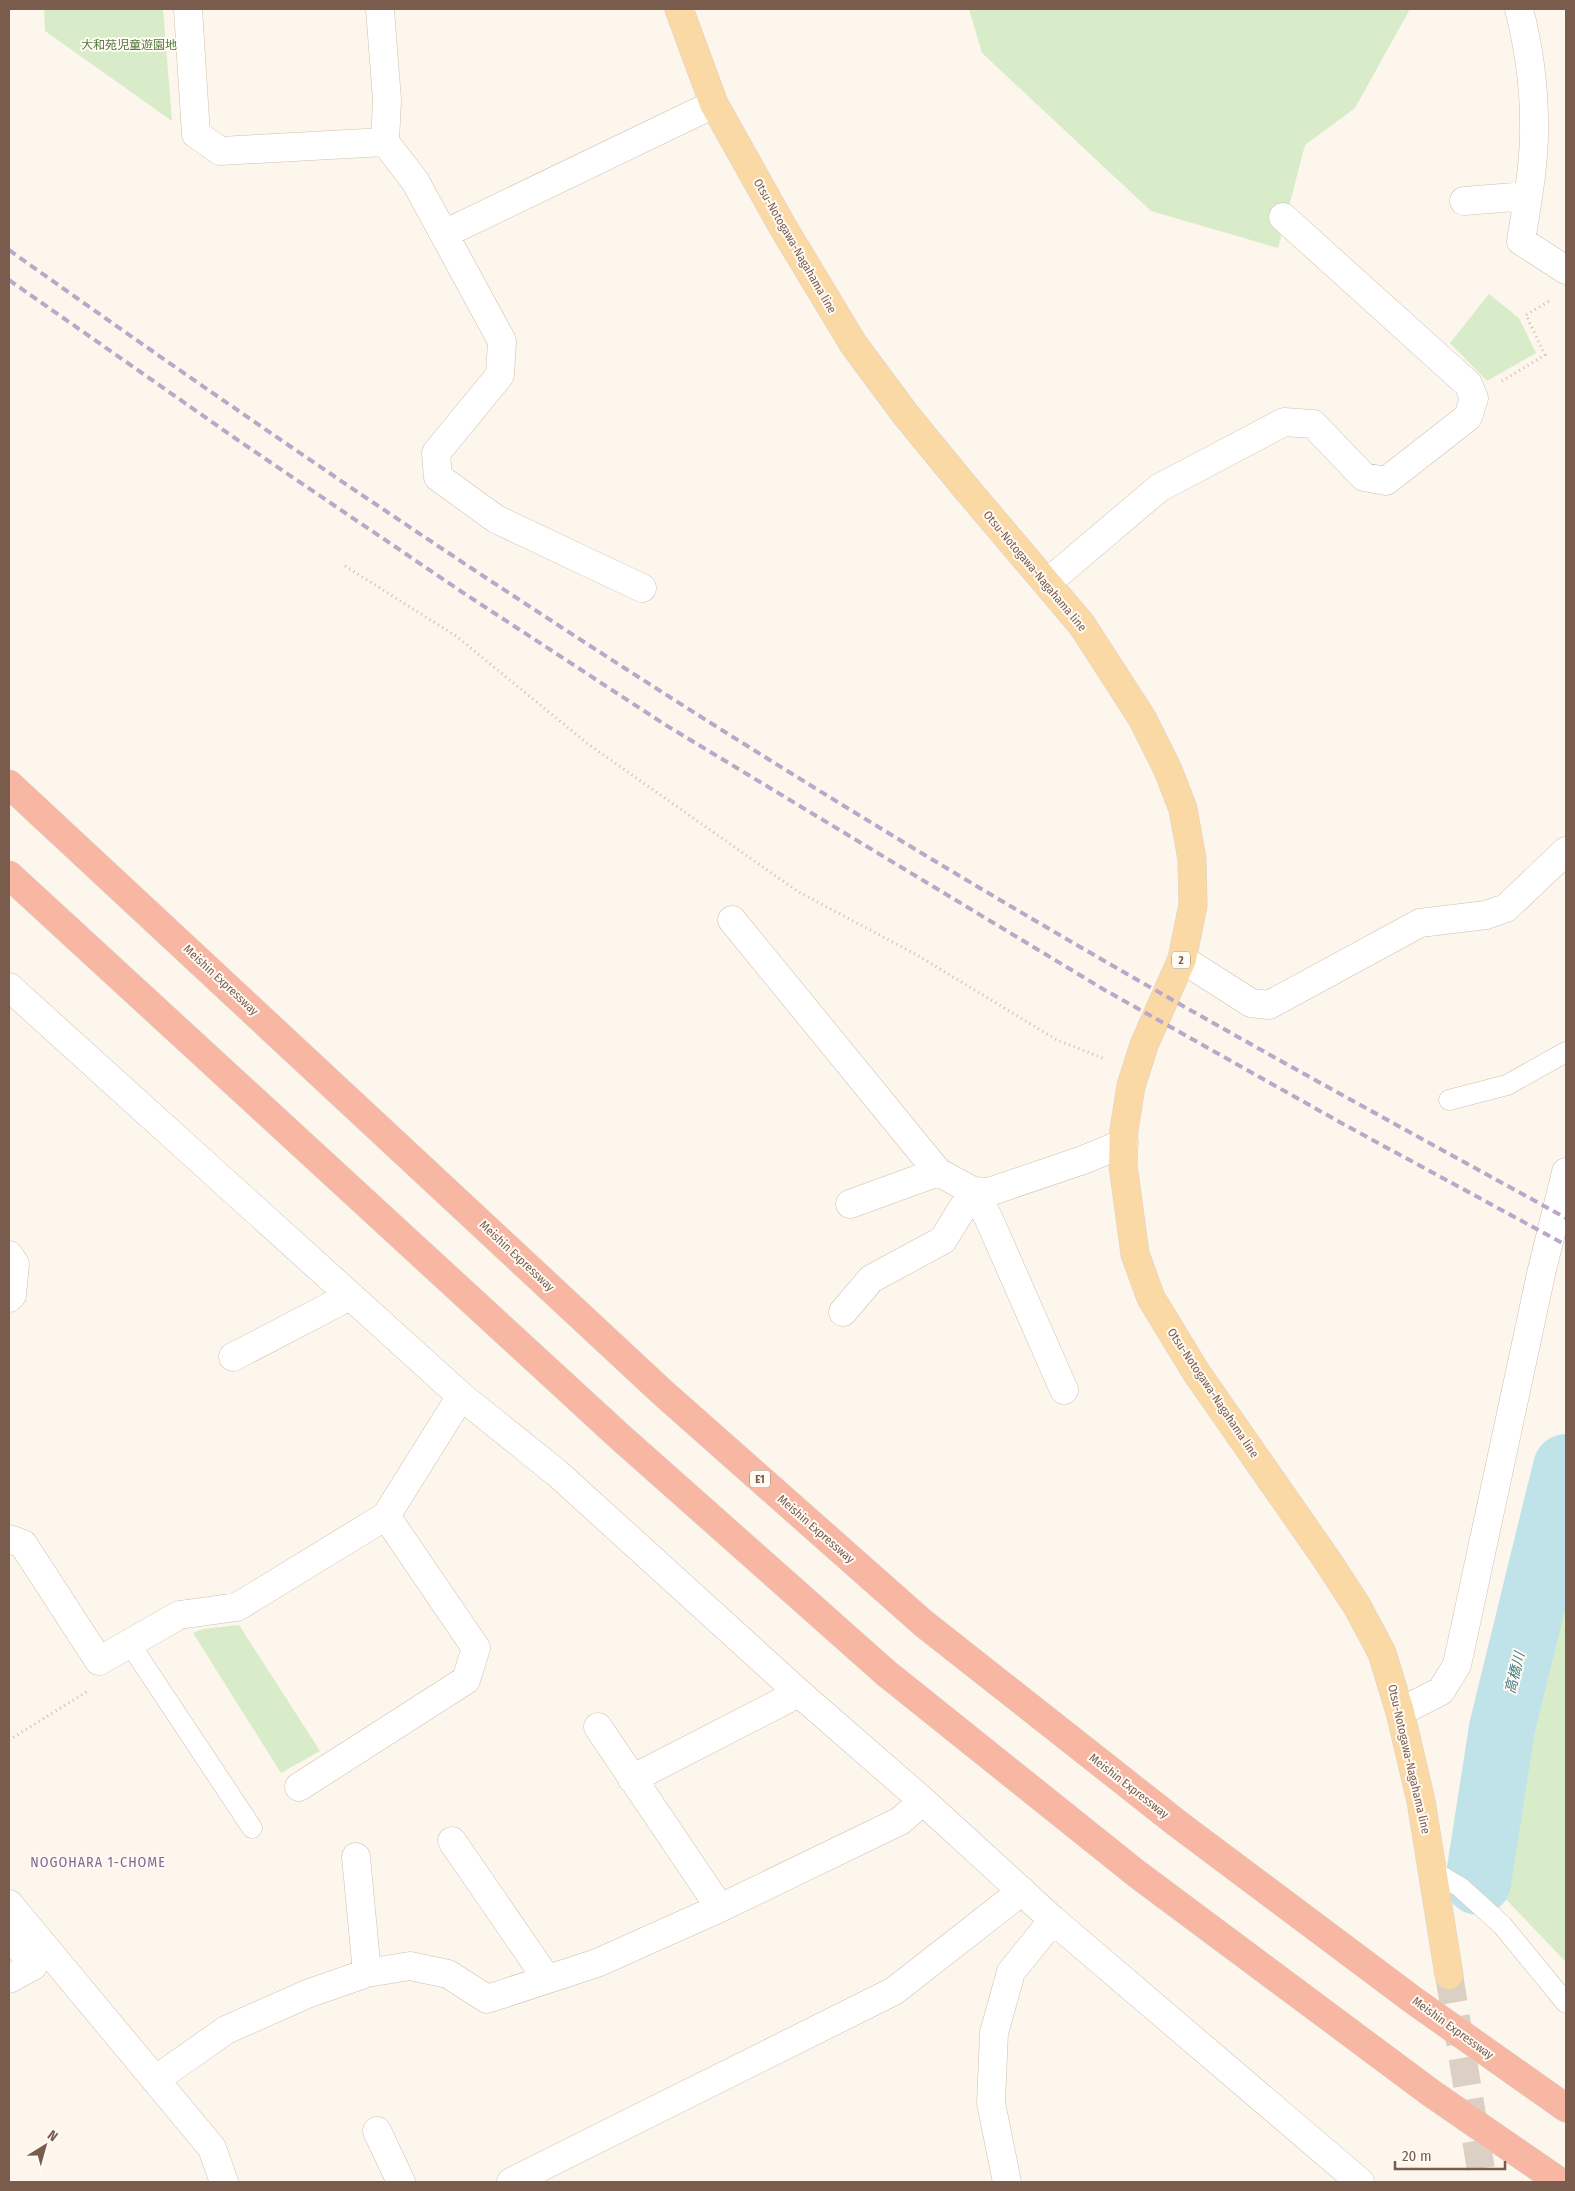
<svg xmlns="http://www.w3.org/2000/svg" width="1575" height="2191" font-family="'Fira Sans Condensed','Noto Sans JP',sans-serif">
  <rect width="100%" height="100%" fill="#fdf6ec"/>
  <path fill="#d8ecc9" d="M 44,9 L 163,9 L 172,121 L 45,31 Z
    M 969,9 L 1410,9 L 1355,108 L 1305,145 L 1278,248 L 1151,211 L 982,53 Z
    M 1489,294 L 1519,318 L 1536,353 L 1487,381 L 1450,343 Z
    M 1566,1566 L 1566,1962 L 1496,1889 Z
    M 239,1625 L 320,1751 L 281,1773 L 193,1633 L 203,1629 Z"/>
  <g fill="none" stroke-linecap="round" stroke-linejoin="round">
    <path stroke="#bfe3e8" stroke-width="66" d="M 1478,1882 L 1502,1728 L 1566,1467"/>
    <path stroke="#dcd0c4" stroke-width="28" stroke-dasharray="28 14" stroke-linecap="butt" d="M 1449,1975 L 1483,2182"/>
    <defs>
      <path id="lane" d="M 1449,1100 L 1507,1085 L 1566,1052
        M 130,1644 L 252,1828
        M 1433,1871 L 1460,1887 L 1502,1925 L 1566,2003"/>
      <path id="street" d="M 188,9 L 196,134 L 220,151 L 385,142
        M 380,9 L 387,100 L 385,142 L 415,181 L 502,341 L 500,375 L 436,453 L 438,477 L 496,519 L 642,588
        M 1519,9 C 1528,44 1534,86 1534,123 C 1535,162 1527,203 1521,241 L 1566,270
        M 1464,201 L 1528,196
        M 444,234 L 714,104
        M 1047,583 L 1159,488 L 1284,422 L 1313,424 L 1364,477 L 1386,481 L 1468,417 L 1474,398 L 1468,384 L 1283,217
        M 732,920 L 938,1172 L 973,1191 L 989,1192 L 1083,1160 L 1124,1143
        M 1182,959 L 1251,1003 L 1269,1005 L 1420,923 L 1486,915 L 1506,908 L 1566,851
        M 9,987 L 461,1396 L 557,1473 L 799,1693 L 923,1801 L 1053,1920 L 1360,2182
        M 850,1204 L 938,1172
        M 9,1255 L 15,1264 L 12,1295 L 9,1298
        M 843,1312 L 871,1279 L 943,1240 L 973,1191 L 988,1217 L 1064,1390
        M 233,1357 L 350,1296
        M 9,1539 L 23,1544 L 99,1661 L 179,1615 L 237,1607 L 386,1516 L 461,1396
        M 1400,1712 L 1441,1691 L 1457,1665 L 1541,1274 L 1566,1172
        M 598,1727 L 720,1908
        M 632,1779 L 799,1693
        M 299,1787 L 466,1680 L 476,1648 L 386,1516
        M 452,1841 L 547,1979
        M 356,1857 L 367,1973
        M 9,1904 L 212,2148 L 224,2182
        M 9,1933 L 33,1966 L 9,1979
        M 155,2080 L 226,2030 L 307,1994 L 367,1973 L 410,1966 L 448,1974 L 487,1999 L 597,1963 L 720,1908 L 900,1821 L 923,1801
        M 377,2131 L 401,2182
        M 511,2182 L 894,1991 L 1022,1891
        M 1007,2182 L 991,2103 L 994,2033 L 1011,1972 L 1053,1920"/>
      <path id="primary" d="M 679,9 L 714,104 L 784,229 L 854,345 L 906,415 L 965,487 L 1082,625 L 1142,718 L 1168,770 L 1183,809 L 1192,859 L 1193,905 L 1182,959 L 1144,1045 L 1131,1086 L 1124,1130 L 1123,1165 L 1135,1254 L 1151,1298 L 1196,1372 L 1327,1560 L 1357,1606 L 1382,1653 L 1400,1712 L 1421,1801 L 1449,1975"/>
      <path id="highway" d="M 9,784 L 662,1392 L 923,1623 L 1178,1824 L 1413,2000 L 1566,2108
        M 9,875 L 619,1436 L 886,1673 L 1137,1874 L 1431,2093 L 1560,2182"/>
    </defs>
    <use href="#lane" stroke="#d1beb0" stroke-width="21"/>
    <use href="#street" stroke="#d1beb0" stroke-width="29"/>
    <use href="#primary" stroke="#dad1cd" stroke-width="29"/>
    <use href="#highway" stroke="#dad1cd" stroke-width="29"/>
    <path stroke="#d9b8a5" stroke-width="3" stroke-dasharray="1 4" stroke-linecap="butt" d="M 1502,381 L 1545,355 L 1526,315 L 1551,300
      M 345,566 L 456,636 L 588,744 L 797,891 L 917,955 L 1057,1040 L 1105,1059
      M 9,1740 L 88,1691"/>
    <use href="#lane" stroke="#fff" stroke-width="20"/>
    <use href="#street" stroke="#fff" stroke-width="28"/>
    <use href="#primary" stroke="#fbd9a5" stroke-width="28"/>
    <use href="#highway" stroke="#f7b7a3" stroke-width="28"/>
    <path stroke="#b9a8c9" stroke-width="4" stroke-dasharray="8 5" stroke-linecap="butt" d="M 9,250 C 367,505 734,748 1115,967 C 1264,1053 1415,1135 1566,1218
      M 9,280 L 242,443 L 462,592 L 664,724 L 1103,989 L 1345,1125 L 1566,1245"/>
  </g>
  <g text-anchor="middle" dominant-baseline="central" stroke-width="4" stroke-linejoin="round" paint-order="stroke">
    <g fill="#fffaf3" stroke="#a28b7f" stroke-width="1">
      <rect x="1172" y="951.5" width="18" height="17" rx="4"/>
      <rect x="750" y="1470.5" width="20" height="17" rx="4"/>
    </g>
    <g font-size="11" font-weight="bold" fill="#7a5c4d">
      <text x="1181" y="960">2</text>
      <text x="760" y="1479">E1</text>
    </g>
    <g font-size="12" fill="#537a41" stroke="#fffaf3">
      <text x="129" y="45">大和苑児童遊園地</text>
    </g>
    <g font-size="12" fill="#7a5c4d" stroke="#fffaf3">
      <text transform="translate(795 246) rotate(60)">Otsu-Notogawa-Nagahama line</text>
      <text transform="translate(1035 571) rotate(50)">Otsu-Notogawa-Nagahama line</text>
      <text transform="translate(221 980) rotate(43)">Meishin Expressway</text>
      <text transform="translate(517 1256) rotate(43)">Meishin Expressway</text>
      <text transform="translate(1213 1393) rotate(56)">Otsu-Notogawa-Nagahama line</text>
      <text transform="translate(816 1529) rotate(41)">Meishin Expressway</text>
      <text transform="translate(1409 1759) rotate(77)">Otsu-Notogawa-Nagahama line</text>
      <text transform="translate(1129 1786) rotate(38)">Meishin Expressway</text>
      <text transform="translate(1453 2028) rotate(36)">Meishin Expressway</text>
    </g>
    <g font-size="14" font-style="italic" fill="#437c86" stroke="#fffaf3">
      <text transform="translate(1515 1673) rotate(-76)">高橋川</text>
    </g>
    <g font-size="14" letter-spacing="1" fill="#846695" stroke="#fffaf3">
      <text x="98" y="1862">NOGOHARA 1-CHOME</text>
    </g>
  </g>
  <rect width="1575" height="2191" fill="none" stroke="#7a5c4d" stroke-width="20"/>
  <g transform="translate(45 2146) rotate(37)" stroke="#fffaf3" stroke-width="4" paint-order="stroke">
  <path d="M0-4L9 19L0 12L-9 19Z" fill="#7a5c4d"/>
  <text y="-8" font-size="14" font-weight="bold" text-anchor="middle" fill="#7a5c4d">N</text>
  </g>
  <path d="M1395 2161v8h110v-8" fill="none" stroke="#7a5c4d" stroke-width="2.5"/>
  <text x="1402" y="2161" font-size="15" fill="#7a5c4d" stroke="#fffaf3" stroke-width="4" paint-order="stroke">20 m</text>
</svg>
